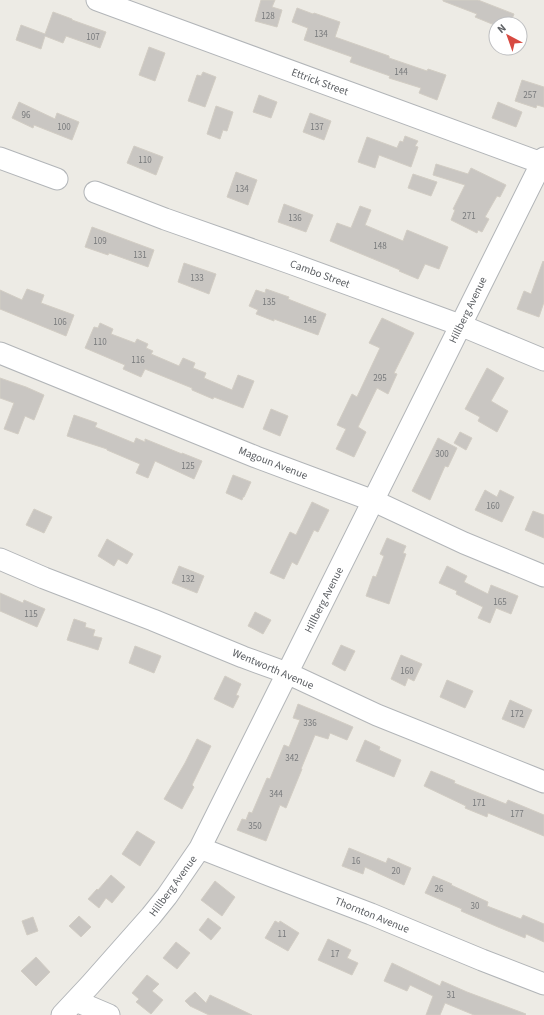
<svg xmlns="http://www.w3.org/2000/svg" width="544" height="1015" font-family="'Source Sans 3',sans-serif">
  <rect width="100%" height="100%" fill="#edebe5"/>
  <path fill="#c9c6c2" stroke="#d2cdc4" d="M 261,0 L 275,0 L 272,7 L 282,10 L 277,27 L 255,21 Z
    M 443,0 L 478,0 L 514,14 L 510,24 L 492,24 L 475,17 L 477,14 L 443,1 Z
    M 297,8 L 313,14 L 314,13 L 340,22 L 335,37 L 389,56 L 389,58 L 427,71 L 428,69 L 446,75 L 437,100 L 419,93 L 421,88 L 389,78 L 390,76 L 350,62 L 352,57 L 304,40 L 308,28 L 292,22 Z
    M 53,12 L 72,19 L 72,20 L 106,32 L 100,48 L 66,36 L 63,43 L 45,36 L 41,49 L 16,40 L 21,25 L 45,34 Z
    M 149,47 L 165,53 L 155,81 L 139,75 Z
    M 203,72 L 216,77 L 205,107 L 188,101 L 197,75 L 201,76 Z
    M 522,80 L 544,87 L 544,107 L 537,105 L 536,108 L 515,101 Z
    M 259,95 L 277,102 L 271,118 L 253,112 Z
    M 19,102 L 55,119 L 57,113 L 79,122 L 72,140 L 34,125 L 33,128 L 12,118 Z
    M 498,102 L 522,112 L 516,127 L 492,118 Z
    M 216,106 L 233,112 L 227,131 L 223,130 L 220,139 L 207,134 Z
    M 310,113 L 331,121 L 324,140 L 303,132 Z
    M 405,136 L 418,141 L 415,146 L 418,147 L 411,167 L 379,155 L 375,168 L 358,162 L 367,137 L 397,148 L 400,141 L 403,142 Z
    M 134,146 L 163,157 L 156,175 L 127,163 Z
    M 436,164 L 468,174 L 471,168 L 506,185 L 500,197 L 497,196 L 485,217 L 489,219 L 482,232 L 478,230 L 477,233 L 451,220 L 455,210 L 453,209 L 465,185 L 433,175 Z
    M 236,172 L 257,180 L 248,205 L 227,197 Z
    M 413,174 L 437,182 L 431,196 L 408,188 Z
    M 284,204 L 313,215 L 306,232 L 278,222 Z
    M 360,206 L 371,210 L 365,225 L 403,241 L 407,230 L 448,247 L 439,269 L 425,264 L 418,279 L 399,271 L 400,270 L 330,241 L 337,223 L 351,228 Z
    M 92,227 L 154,250 L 148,267 L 109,253 L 108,255 L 85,247 Z
    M 543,261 L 544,262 L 544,302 L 539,317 L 517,309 L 524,291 L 531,294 Z
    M 184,263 L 216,274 L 209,294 L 178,282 Z
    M 27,289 L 44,295 L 41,303 L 74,315 L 66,336 L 0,309 L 0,290 L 22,300 Z
    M 266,289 L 289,297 L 288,299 L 326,314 L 318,335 L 274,319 L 274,321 L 256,314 L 258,310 L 249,306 L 256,290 L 265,293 Z
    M 382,318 L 414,333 L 394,373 L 397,374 L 388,394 L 377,388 L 358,427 L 366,432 L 354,457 L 336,449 L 346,429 L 337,425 L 352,394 L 357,397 L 380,348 L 369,343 Z
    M 100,323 L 113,329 L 111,334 L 135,343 L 137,339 L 148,344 L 146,348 L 153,351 L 151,354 L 179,366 L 183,358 L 195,363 L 193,368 L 206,373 L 204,378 L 232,390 L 238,375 L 254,381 L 243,408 L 214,397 L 213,399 L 192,390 L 192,388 L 145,369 L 141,377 L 123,369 L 125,365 L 85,348 L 94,327 L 98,328 Z
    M 487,368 L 504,378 L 491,401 L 508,411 L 497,432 L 478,421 L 480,417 L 465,409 Z
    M 0,378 L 26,387 L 44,395 L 34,420 L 25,416 L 18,434 L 4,429 L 14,403 L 0,398 Z
    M 271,409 L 288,416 L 280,436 L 263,429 Z
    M 74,415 L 97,423 L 95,427 L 134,443 L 136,438 L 145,442 L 145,439 L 182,454 L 182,453 L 202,461 L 194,479 L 155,461 L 148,478 L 136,473 L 140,464 L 107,450 L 107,449 L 67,436 Z
    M 460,432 L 472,438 L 466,450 L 454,443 Z
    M 438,438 L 457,448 L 448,467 L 445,466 L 430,500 L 412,491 Z
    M 233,475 L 251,482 L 244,497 L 243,497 L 242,500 L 226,493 Z
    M 485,490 L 497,497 L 500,490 L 514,497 L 502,522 L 475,510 Z
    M 312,502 L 329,510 L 318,532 L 314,530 L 297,565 L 292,562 L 284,579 L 270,573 L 290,532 L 296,535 Z
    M 34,509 L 52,517 L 44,533 L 26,525 Z
    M 533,511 L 544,515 L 544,538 L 525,530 Z
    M 387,538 L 406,546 L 403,553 L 406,554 L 389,604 L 366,596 L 373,576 L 376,577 L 384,556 L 380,554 Z
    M 107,539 L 133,554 L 127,564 L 118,559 L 114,566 L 98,556 Z
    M 179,566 L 204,576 L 197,593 L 172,583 Z
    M 447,566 L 467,576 L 464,582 L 488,594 L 491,585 L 518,596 L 511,614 L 496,608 L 490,623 L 478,618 L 483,607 L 456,594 L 457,591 L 439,583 Z
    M 0,593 L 23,603 L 24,600 L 45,609 L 37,627 L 0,611 Z
    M 255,612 L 271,620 L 263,634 L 248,626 Z
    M 74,619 L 86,623 L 85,627 L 95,630 L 93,636 L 102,638 L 98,650 L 67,640 Z
    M 341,645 L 355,651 L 345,671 L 332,664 Z
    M 135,646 L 161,656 L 154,673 L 129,663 Z
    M 401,655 L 422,664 L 414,681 L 408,678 L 405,686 L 391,679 Z
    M 225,676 L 241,684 L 236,695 L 239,696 L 233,708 L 214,699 Z
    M 447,680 L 473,691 L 465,708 L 440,697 Z
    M 510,700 L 532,710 L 524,728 L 502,719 Z
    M 298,704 L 325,715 L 353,727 L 347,740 L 330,733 L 328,739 L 315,735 L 301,769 L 302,769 L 286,808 L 280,805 L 266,841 L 237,830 L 242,819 L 246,820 L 249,812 L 252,813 L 267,778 L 270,779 L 284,745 L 289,747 L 300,720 L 293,718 Z
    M 197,739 L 211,746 L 192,785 L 194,787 L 182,809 L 164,799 L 185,763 Z
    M 365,740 L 380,747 L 379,750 L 401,760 L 394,777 L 356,761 Z
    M 431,771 L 455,781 L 454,783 L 506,804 L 508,800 L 544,815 L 544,836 L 488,813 L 487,817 L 465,808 L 466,806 L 424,786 Z
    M 137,831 L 155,842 L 140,866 L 122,854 Z
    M 349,848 L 386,863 L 388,858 L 411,868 L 404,885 L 365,867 L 363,874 L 342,866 Z
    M 111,875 L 125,887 L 112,903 L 106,898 L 99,908 L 88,899 L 97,889 L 98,890 Z
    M 433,876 L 452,884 L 451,885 L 488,902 L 487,906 L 521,919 L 523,915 L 544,924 L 544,942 L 526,934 L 525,938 L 498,927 L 461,911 L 462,909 L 425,893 Z
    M 215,881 L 235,897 L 222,916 L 201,900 Z
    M 79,916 L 91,927 L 81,937 L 69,926 Z
    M 33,917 L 38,931 L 27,935 L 22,921 Z
    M 208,918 L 221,928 L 211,940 L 199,930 Z
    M 275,921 L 279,923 L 280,921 L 299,933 L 288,951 L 265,938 Z
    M 328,939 L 351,950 L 347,958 L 358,963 L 352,975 L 318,960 Z
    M 176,942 L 190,953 L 177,969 L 163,958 Z
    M 36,957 L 50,972 L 36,986 L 21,971 Z
    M 392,963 L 440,986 L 442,981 L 467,992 L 526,1014 L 525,1015 L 474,1015 L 445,1003 L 440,1015 L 426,1015 L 433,996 L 410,985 L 407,991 L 384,981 Z
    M 147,975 L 159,984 L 152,991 L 163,1000 L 151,1014 L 136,1002 L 139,999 L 132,993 Z
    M 195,992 L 206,1003 L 210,995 L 252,1015 L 209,1015 L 190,1006 L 185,1001 Z"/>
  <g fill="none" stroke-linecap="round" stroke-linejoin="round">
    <defs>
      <path id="minor" d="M 97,0 L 544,164
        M 0,158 L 57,179
        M 95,192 L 165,219 L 290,263 L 460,325 L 544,360
        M 0,353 L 256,457 L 374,501 L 464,543 L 544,576
        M 0,559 L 44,578 L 153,620 L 243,657 L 287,673 L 377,715 L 544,782
        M 200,848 L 274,877 L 371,914 L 482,960 L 544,984
        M 76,1001 L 109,1015
        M 62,1015 L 90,985 L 151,916 L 167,896 L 200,848 L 544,158"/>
    </defs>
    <use href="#minor" stroke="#b2b5b8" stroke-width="23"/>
    <use href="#minor" stroke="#fff" stroke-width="21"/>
  </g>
  <g text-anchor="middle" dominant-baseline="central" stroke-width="3" stroke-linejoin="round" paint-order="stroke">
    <g font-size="9" fill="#787a7c">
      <text x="268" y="16">128</text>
      <text x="321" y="34">134</text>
      <text x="93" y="37">107</text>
      <text x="401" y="72">144</text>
      <text x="530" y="95">257</text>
      <text x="26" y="115">96</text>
      <text x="64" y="127">100</text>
      <text x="317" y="127">137</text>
      <text x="145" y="160">110</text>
      <text x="242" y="189">134</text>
      <text x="469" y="216">271</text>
      <text x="295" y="218">136</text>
      <text x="100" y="241">109</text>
      <text x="380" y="246">148</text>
      <text x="140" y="255">131</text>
      <text x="197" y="278">133</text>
      <text x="269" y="302">135</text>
      <text x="310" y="320">145</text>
      <text x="60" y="322">106</text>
      <text x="100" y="342">110</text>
      <text x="138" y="360">116</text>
      <text x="380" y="378">295</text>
      <text x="442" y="454">300</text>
      <text x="188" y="466">125</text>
      <text x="493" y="506">160</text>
      <text x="188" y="579">132</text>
      <text x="500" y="602">165</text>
      <text x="31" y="614">115</text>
      <text x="407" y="671">160</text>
      <text x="517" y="714">172</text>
      <text x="310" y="723">336</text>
      <text x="292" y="758">342</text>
      <text x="276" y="794">344</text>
      <text x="479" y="803">171</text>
      <text x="517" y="814">177</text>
      <text x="255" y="826">350</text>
      <text x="356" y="861">16</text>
      <text x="396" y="871">20</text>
      <text x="439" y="889">26</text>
      <text x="475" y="906">30</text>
      <text x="282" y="934">11</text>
      <text x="335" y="954">17</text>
      <text x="451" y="995">31</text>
    </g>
    <g font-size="11" fill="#5d6064" stroke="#fff">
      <text transform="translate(320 82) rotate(20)">Ettrick Street</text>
      <text transform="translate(320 274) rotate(20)">Cambo Street</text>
      <text transform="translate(468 310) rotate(-64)">Hillberg Avenue</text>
      <text transform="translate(273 463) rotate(21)">Magoun Avenue</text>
      <text transform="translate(324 600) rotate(-63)">Hillberg Avenue</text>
      <text transform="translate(273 669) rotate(23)">Wentworth Avenue</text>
      <text transform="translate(173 886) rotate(-54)">Hillberg Avenue</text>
      <text transform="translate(372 915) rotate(22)">Thornton Avenue</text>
    </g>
  </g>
  <g transform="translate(508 36) rotate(319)"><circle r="19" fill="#ffffff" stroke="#bebfc1"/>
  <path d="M0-3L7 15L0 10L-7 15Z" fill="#d74a41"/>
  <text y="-6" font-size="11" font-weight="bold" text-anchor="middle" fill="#5d6064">N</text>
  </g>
</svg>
